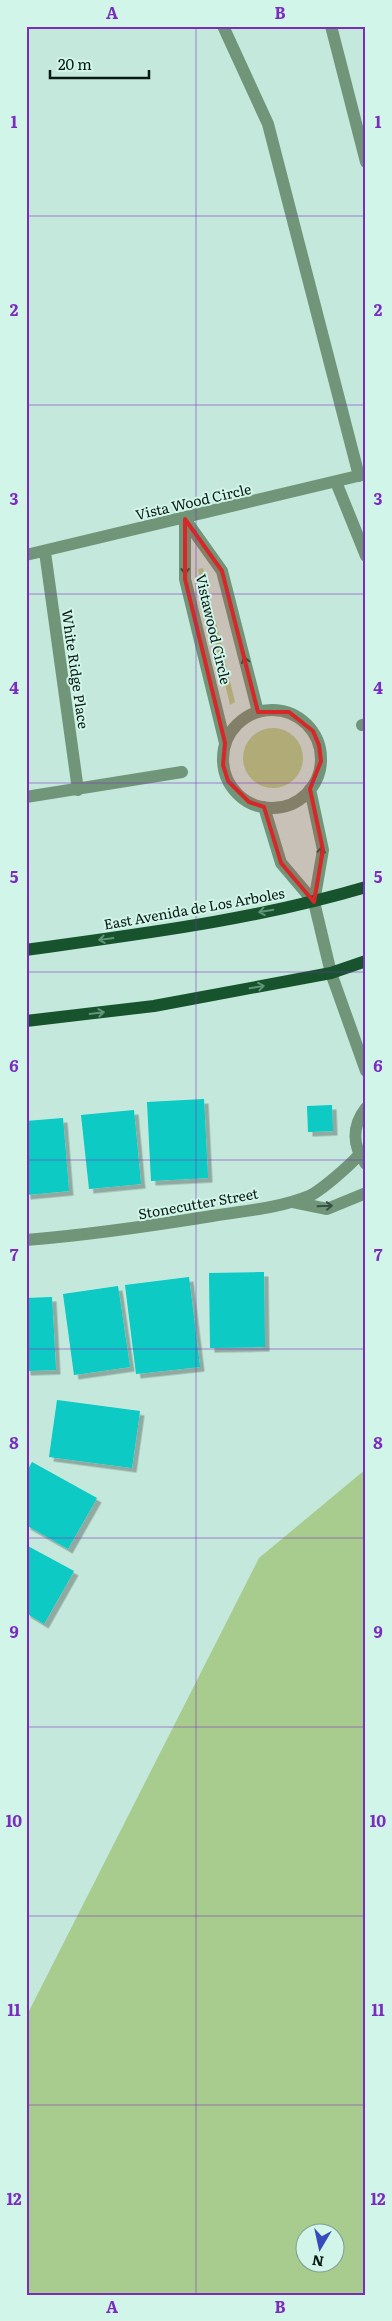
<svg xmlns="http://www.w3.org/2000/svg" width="392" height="2321" font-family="Literata,serif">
  <defs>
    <filter id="shadow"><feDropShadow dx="4.5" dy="4.5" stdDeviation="0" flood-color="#0004"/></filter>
  </defs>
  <rect width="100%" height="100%" fill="#c4e8db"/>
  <path fill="#a8cc8d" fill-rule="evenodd" d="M 203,568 L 235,702 L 230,705 L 198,569 Z
    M243 758a30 30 0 1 1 60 0a30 30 0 1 1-60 0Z
    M 366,1469 L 366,2295 L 26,2295 L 26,2017 L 259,1558 ZM 304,2234 L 334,2234 L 334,2264 L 304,2264 Z"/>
  <path fill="#07cac4" filter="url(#shadow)" d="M 204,1099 L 208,1178 L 151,1181 L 147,1102 Z
    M 332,1105 L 333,1131 L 308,1132 L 307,1106 Z
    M 134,1110 L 141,1184 L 89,1189 L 81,1115 Z
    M 63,1118 L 69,1191 L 26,1195 L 26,1121 Z
    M 264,1272 L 265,1347 L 210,1348 L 209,1273 Z
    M 189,1277 L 200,1367 L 136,1374 L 125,1285 Z
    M 118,1286 L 130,1367 L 74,1375 L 63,1294 Z
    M 52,1297 L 56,1370 L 26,1371 L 26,1298 Z
    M 57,1400 L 140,1411 L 132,1468 L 49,1457 Z
    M 32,1462 L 97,1498 L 68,1549 L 26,1525 L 26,1473 Z
    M 26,1545 L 74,1571 L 44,1624 L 26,1613 Z"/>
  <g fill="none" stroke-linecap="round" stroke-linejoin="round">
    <path stroke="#709579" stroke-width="12" d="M 223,26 L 268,124 L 359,476
      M 331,26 L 366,162
      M 336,482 L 366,556
      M 185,519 L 185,579 L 225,743
      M 185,519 L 222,571 L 258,712
      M 45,552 L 78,790
      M 26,555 L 366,474
      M223 759a49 49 0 1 1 98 0a49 49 0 1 1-98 0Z
      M 362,725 L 366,724
      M 310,789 L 323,850 L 314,902 L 331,973 L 366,1071
      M 26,797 L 182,772
      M 264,807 L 281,863 L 314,902
      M 366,1108 C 352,1126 352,1146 366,1164
      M 293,1202 L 327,1209 L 366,1193
      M 26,1240 C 89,1235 150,1226 212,1216 C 243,1211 280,1208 309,1196 C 321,1191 350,1165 359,1155"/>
    <path stroke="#17532d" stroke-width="12" d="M 26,950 C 140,934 255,920 366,887
      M 26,1021 L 154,1006 L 331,973 L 366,961"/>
  </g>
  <defs><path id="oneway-shaft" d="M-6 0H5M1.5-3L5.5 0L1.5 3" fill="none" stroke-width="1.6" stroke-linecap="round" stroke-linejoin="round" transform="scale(1.25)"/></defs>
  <g stroke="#385041">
    <use href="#oneway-shaft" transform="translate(185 567) rotate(89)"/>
    <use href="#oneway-shaft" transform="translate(246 664) rotate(-104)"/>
    <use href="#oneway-shaft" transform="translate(321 854) rotate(-85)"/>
    <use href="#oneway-shaft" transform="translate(325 1206) rotate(-2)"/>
  </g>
  <g stroke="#619478">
    <use href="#oneway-shaft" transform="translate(266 911) rotate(170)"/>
    <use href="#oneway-shaft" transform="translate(106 939) rotate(172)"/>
    <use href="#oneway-shaft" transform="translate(257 987) rotate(-10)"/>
    <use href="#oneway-shaft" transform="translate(97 1013) rotate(-7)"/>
  </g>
  <path fill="#d62828" fill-opacity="0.2" stroke="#d62828" stroke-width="4" stroke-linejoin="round" d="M 185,519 L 222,571 L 258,712 L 289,712 L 313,731 L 319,745 L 321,761 L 310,789 L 323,850 L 314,902 L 281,863 L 264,807 L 249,802 L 228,781 L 223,765 L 225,743 L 185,579 Z"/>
  <path fill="none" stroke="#7b2cbf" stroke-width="1" stroke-opacity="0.55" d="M 196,26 L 196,2295M 26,216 L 366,216M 26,405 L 366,405M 26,594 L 366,594M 26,783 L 366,783M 26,972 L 366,972M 26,1160 L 366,1160M 26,1349 L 366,1349M 26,1538 L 366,1538M 26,1727 L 366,1727M 26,1916 L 366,1916M 26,2105 L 366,2105"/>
  <g text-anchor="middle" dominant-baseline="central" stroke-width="4" stroke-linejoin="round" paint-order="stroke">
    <g font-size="14" fill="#0a1814" stroke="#d1f6e9">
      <text transform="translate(193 501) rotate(-13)">Vista Wood Circle</text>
      <text transform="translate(214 629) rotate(77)">Vistawood Circle</text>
      <text transform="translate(76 669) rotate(82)">White Ridge Place</text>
      <text transform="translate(194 908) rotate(-10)">East Avenida de Los Arboles</text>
      <text transform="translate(198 1203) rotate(-10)">Stonecutter Street</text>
    </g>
  </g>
  <rect width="392" height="2321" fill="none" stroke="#d1f6e9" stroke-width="55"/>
  <g transform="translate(320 2248) rotate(189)"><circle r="24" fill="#d1f6e9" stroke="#819d94"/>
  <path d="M0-4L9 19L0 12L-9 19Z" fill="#374bbd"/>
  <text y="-8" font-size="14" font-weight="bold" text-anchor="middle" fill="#0a1814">N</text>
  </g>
  <path d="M50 70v8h99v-8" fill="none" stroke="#0a1814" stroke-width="2.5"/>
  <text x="58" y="70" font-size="15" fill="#0a1814" stroke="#d1f6e9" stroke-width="4" paint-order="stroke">20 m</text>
  <rect x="28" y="28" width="336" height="2266" fill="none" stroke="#7b2cbf" stroke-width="2"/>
  <g font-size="16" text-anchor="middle" font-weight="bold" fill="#7b2cbf">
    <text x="112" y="19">A</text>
    <text x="280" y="19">B</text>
    <text x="14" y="128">1</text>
    <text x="378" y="128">1</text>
    <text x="14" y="316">2</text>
    <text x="378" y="316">2</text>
    <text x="14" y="505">3</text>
    <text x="378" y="505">3</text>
    <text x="14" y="694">4</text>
    <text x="378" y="694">4</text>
    <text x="14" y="883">5</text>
    <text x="378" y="883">5</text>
    <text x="14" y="1072">6</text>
    <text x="378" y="1072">6</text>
    <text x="14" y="1261">7</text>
    <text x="378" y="1261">7</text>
    <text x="14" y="1449">8</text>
    <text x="378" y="1449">8</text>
    <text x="14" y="1638">9</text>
    <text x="378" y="1638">9</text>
    <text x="14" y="1827">10</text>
    <text x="378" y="1827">10</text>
    <text x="14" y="2016">11</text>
    <text x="378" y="2016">11</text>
    <text x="14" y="2205">12</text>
    <text x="378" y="2205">12</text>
    <text x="112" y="2313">A</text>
    <text x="280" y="2313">B</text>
  </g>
</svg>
